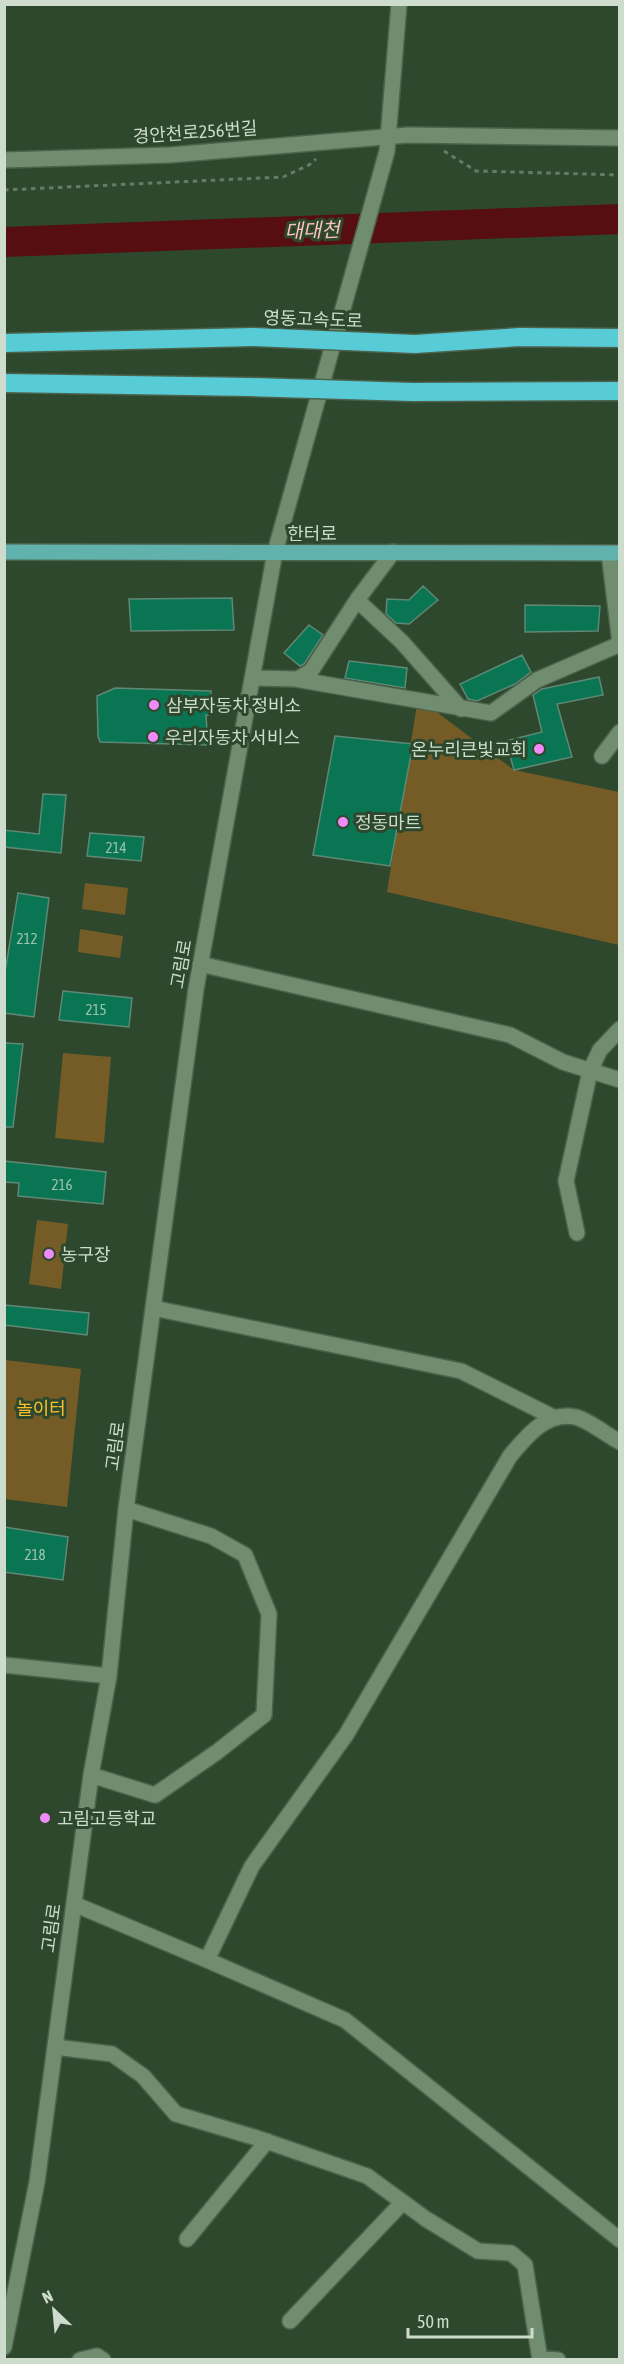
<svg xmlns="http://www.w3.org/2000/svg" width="624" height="2364" font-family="'Asap Condensed','Noto Sans KR',sans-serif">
  <rect width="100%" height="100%" fill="#2e482d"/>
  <path fill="#755c27" d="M 418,698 L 514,770 L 619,792 L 619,945 L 387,892 Z
    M 85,883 L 128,888 L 125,915 L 82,909 Z
    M 80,929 L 123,936 L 120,958 L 78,952 Z
    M 63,1053 L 111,1057 L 104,1143 L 55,1138 Z
    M 37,1220 L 68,1224 L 61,1289 L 29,1284 Z
    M 5,1360 L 81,1369 L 67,1507 L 5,1499 Z"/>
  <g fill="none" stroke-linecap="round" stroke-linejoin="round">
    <path stroke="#570e11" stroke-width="30" d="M 4,242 L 620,219"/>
  </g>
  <path fill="#097553" stroke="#5f8875" stroke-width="1.5" d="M 423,586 L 438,600 L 409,624 L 396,623 L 386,614 L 387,599 L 409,600 Z
    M 232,598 L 234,630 L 131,631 L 129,599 Z
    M 525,605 L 600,606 L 598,631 L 525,632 Z
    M 309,625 L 323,635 L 304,664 L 300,666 L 284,653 Z
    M 522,655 L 531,672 L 515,684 L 477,701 L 468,699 L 460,684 Z
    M 349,661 L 407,668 L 405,688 L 345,678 Z
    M 599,677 L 603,695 L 557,704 L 572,757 L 514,770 L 506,741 L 542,732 L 533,695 L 542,689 Z
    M 115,688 L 211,691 L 210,715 L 206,715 L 208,745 L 100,742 L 98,736 L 97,696 Z
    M 335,736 L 413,744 L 390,866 L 313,855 Z
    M 43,794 L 66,795 L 61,853 L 4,847 L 4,830 L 39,834 Z
    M 90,833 L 144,837 L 141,861 L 87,856 Z
    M 18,893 L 49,898 L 34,1017 L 4,1013 L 4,978 Z
    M 63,991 L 132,998 L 129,1027 L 59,1020 Z
    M 4,1043 L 23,1044 L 13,1127 L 4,1127 Z
    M 4,1161 L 106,1172 L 103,1204 L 18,1196 L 19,1183 L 4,1182 Z
    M 4,1305 L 89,1313 L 87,1335 L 4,1325 Z
    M 4,1527 L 68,1537 L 63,1580 L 4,1572 Z"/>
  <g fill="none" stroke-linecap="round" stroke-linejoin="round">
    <defs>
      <path id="minor" d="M 4,160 L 170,155 L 408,135 L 620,138
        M 609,553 L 620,643
        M 357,600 L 402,642 L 461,709
        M 252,678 L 298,679 L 311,671 L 357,600 L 393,552
        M 295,679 L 491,713 L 537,680 L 620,644
        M 602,756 L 620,732
        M 200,964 L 510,1035 L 563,1062 L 620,1080
        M 577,1233 L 566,1181 L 590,1071 L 600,1050 L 620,1029
        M 153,1308 L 461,1371 L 553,1417
        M 4,1665 L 109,1676
        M 91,1775 L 155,1795 L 217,1752 L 264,1715 L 269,1614 L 245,1555 L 211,1536 L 126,1509
        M 74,1904 L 207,1960 L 252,1866 L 346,1735 L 510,1456 C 526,1437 546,1411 575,1417 C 587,1419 608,1436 620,1442
        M 207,1960 L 345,2020 L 620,2240
        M 55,2047 L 112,2054 L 143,2076 L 176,2114 L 257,2138 L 367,2176 L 426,2219 L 478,2251 L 511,2253 L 525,2265 L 540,2360
        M 187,2239 L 267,2141
        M 290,2321 L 403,2202
        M 4,2347 L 37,2182 L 91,1775 L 109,1676 L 126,1509 L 196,989 L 275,552 L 387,151 L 399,4
        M 540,2358 L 558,2360
        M 80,2360 L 97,2356 L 103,2360"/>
      <path id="major" d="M 4,552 L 620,553"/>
      <path id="highway" d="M 4,343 L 253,337
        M 415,344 L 520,337 L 620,338
        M 4,383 L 250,387
        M 413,392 L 620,391"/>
    </defs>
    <use href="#minor" stroke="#4c624c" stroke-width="18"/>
    <use href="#major" stroke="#4c624c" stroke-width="18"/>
    <use href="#highway" stroke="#4c624c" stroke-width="21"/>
    <path stroke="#657b64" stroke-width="3" stroke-dasharray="4.5 4.5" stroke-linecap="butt" d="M 444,151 L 476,171 L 620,175
      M 4,190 L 283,177 L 309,165 L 316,159"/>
    <use href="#minor" stroke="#718d70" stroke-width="15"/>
    <use href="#major" stroke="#61b2ad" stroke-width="15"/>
    <use href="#highway" stroke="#57cbd6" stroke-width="18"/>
    <defs>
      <path id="highway-bridge" d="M 253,337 L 415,344
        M 250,387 L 413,392"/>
    </defs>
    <use href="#highway-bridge" stroke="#4c624c" stroke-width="21" stroke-linecap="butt"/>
    <use href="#highway-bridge" stroke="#57cbd6" stroke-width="18"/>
  </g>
  <g fill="#ee8bf8" stroke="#2e482d" stroke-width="2">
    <circle cx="154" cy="705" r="6"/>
    <circle cx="153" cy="737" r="6"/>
    <circle cx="539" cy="749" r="6"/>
    <circle cx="343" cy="822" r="6"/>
    <circle cx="49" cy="1254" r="6"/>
    <circle cx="45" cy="1818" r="6"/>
  </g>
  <g text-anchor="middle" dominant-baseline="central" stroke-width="6" stroke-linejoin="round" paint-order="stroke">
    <g font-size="15" fill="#9cc2ae">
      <text x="116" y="847">214</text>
      <text x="27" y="938">212</text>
      <text x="96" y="1009">215</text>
      <text x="62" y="1184">216</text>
      <text x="35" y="1554">218</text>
    </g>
    <g font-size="18" fill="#cddccc" stroke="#2e482d">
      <text transform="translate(195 132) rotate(-4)">경안천로256번길</text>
      <text transform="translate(313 319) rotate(2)">영동고속도로</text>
      <text x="312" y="533">한터로</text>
      <text transform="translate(181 964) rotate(-80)">고림로</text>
      <text transform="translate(115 1446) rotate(-82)">고림로</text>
      <text transform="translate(51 1928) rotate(-82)">고림로</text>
    </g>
    <g font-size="18" fill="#cddccc" stroke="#2e482d" text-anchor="start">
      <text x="166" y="705">삼부자동차 정비소</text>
      <text x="165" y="737">우리자동차 서비스</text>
      <text x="527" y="749" text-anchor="end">온누리큰빛교회</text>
      <text x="355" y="822">정동마트</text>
      <text x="61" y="1254">농구장</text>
      <text x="57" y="1818">고림고등학교</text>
    </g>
    <g font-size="18" fill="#fabf2e" stroke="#2e482d">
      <text x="41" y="1408">놀이터</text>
    </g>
    <g font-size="20" font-style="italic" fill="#fbc3bf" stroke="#2e482d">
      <text transform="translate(312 230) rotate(-2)">대대천</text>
    </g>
  </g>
  <rect width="624" height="2364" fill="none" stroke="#cddccc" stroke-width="12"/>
  <g transform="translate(54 2310) rotate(334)" stroke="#2e482d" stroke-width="4.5" paint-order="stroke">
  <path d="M0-4.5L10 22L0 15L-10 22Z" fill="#cddccc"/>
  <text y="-9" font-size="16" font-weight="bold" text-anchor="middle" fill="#cddccc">N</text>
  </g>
  <path d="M408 2328v9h124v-9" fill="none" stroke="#cddccc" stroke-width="3"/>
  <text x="417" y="2328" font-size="18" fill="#cddccc" stroke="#2e482d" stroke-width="4.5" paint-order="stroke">50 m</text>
</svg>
